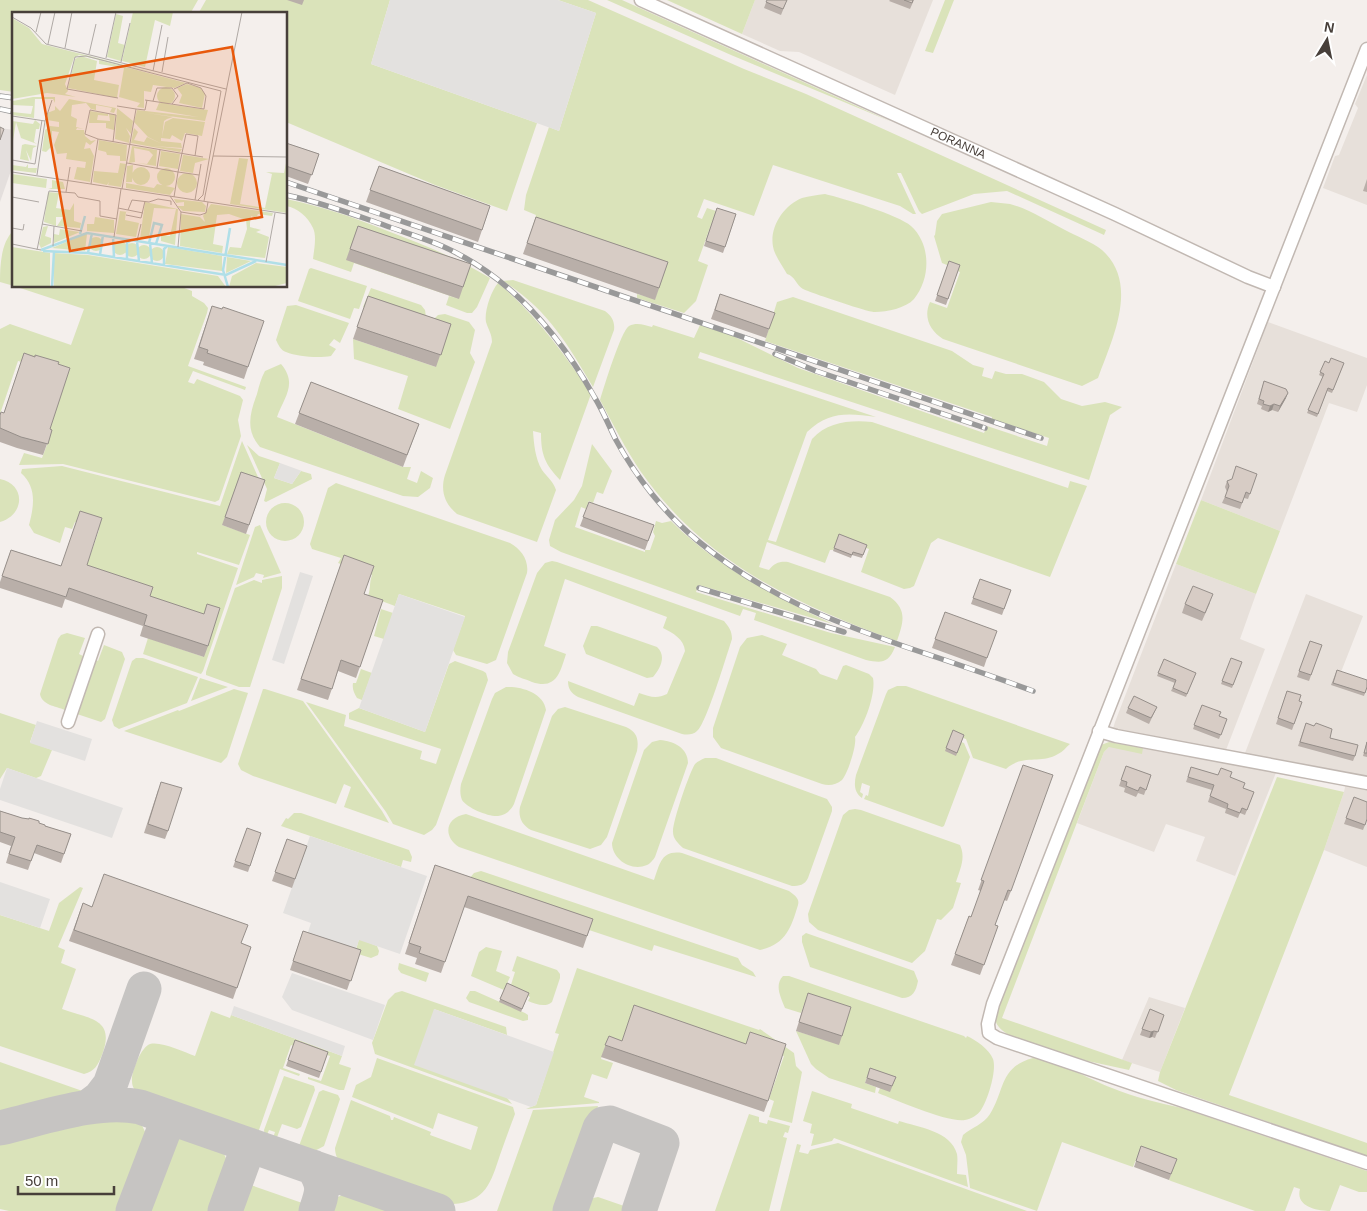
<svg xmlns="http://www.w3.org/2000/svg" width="1367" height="1211" font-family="Arial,sans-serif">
  <rect width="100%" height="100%" fill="#f4efec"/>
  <path fill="#e7e0da" d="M 755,0 L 933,0 L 895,95 L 799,52 L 780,51 L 742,34 Z
    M 1367,75 L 1367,205 L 1323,188 L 1335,156 L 1339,155 L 1358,108 L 1355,104 Z
    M 1268,322 L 1367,358 L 1367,385 L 1357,412 L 1329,403 L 1280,531 L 1201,500 Z
    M 1176,564 L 1256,594 L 1240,639 L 1265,649 L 1226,750 L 1245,753 L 1306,594 L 1363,616 L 1341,672 L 1367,681 L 1367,867 L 1324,850 L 1344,792 L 1348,772 L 1281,760 L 1235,876 L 1196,861 L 1205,837 L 1166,824 L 1154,852 L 1077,823 L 1104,752 L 1109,747 L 1109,742 L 1115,722 Z
    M 1149,997 L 1185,1008 L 1160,1072 L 1122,1060 Z"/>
  <path fill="#e4dfdd" d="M 0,128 L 14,130 L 14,162 L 0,202 Z"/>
  <path fill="#dae3ba" d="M 0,0 L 198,0 L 190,14 L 14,14 L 14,92 L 0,90 Z
    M 206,0 L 390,0 L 371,64 L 537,123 L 507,211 L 435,185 L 286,122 L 286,14 L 198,14 Z
    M 558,0 L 588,0 L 744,69 L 806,94 L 1106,230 L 1104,235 L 1007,191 L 974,194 L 922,214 L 919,211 L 901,173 L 897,173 L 916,214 L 913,214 L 900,206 L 773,165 L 754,216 L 704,199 L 697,217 L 702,219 L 707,208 L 716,211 L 698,261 L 708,265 L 696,301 L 684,313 L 637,298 L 637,294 L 655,299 L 663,274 L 532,229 L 536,215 L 524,210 L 526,195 L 549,127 L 559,131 L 596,13 Z
    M 607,0 L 622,0 L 892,122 L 731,55 Z
    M 667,0 L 755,0 L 742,34 Z
    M 945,0 L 954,0 L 933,53 L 925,51 Z
    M 825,194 C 842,198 899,215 911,226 C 931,244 931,278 914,299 C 906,308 887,312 875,312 C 870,313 809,292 803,289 C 796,285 795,276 787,274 C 783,267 778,260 775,253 C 766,232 782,206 802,198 C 809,196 817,195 825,194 Z
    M 286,199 C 320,206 353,217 385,230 C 422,244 457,258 490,278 L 477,307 L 472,313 L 467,313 L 446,305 L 449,296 L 459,299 L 354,263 L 351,272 L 313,259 C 314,250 317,236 313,228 C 308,217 298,208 286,206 Z
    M 991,202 C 997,203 1004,203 1010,204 C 1029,209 1047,221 1065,230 C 1076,236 1092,242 1102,250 C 1140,284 1112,339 1098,378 L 1082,386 L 943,339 C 930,331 923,317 930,302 L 947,308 L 960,272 L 947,267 L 947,265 L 942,263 L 934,236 L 935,235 L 937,221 L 942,214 Z
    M 14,230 L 14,286 L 0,282 C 0,265 1,242 14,230 Z
    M 311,268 L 367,286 L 359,309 L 354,308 L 350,319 L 298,301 L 309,269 Z
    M 513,280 L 605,311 C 612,316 615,322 614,330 L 593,387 C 566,342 548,310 503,281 Z
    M 498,283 C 536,315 564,353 591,394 L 560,480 C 545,464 541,455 541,433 L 533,431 C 534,444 535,458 542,470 C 547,477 553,481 556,490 L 537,542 L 457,514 C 445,504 440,491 445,475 L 492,342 C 492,334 488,329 486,322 C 484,312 491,291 498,283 Z
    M 14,286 L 179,286 L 192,291 L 192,296 L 204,303 L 208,308 L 207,313 L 188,366 L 246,387 L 245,390 L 193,371 L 188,382 L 194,384 L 197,379 L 240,396 L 243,400 L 238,420 L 241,436 L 219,500 L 215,502 L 63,464 L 19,465 L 24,453 L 42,458 L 48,442 L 30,364 L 18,361 L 0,414 L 0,329 L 10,324 L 71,345 L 84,309 Z
    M 371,288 L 421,305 L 425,310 L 426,317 L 363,307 Z
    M 793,297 L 952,351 L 973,365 L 984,368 L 982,376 L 992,379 L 995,371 L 1006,374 L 1022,374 L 1044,382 L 1061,399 L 1082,406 L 1105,402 L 1122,407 L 1110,415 L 1089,480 L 700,352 L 698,358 L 876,417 C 848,413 829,411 807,432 L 768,540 L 776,542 L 812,439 C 828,422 849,420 872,422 L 1068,488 L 1070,481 L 1087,486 L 1050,577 L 938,538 L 931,543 L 914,586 L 910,588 L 904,589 L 861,572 L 869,549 L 866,548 L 830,550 L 825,563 L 767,542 L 759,567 L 769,570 C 774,563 780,561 788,562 L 890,597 C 908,610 903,623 897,641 C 796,604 706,564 641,472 C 626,450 613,424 600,400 C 604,387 621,331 629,326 C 637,322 644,325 652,327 L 653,325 L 694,338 L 700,325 L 731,335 L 798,368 L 984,433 L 987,426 L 1047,446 L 1049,438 L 992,419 L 992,417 L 765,341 L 777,302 Z
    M 296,305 L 349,323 L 340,343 L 334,339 L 329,345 L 336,349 L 331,356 C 319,358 298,357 286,352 C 281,351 278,344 276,340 L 287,306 Z
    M 445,314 L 469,322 L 475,330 L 470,353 L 475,362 L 450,429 L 398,409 L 408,376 L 354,359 L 353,339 L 436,367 L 432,321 L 438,315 Z
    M 281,364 C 298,384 284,397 277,417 L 403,467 L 411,467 L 407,479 L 417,483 L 421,471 L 433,478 L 430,488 L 418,497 L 403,496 L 260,447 C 245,430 250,413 257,394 C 259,386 261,378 265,371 Z
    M 242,441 L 262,486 L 222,525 L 250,535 L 239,565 L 197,552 L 197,554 L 238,568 L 203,671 L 201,674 L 143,654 L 148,638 L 204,657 L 83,576 L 99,530 L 75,522 L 72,529 L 65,527 L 60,543 L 34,533 L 29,525 C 34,506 37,487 21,473 L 22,469 L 62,466 L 220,506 Z
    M 592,444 L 612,471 L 603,494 L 597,492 L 593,503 L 589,501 L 586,509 L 581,507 L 575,527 L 645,552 L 645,550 L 650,550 L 655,536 L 653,532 L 656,521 L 662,523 L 671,521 C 716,566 775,597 833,624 L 699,585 L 696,592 L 831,633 L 895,647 C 888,664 881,663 866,660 L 754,620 L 756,613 L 743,609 L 740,616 L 561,552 L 550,546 L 549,540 L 555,520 L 574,500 L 582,486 Z
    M 247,445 L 259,456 L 280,463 L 274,478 L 292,484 L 301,471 L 311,474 L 312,479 L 266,502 L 264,501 L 267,489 Z
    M 0,479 C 26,484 25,515 0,522 Z
    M 336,483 L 510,543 C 521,549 529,560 527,573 L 496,660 L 487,664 L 456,655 L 453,650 L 465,616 L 399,594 L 395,606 L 368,596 C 371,587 369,584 372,575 L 338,563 L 341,558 L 312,549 L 310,544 L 328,488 Z
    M 1201,500 L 1280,531 L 1256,594 L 1176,564 Z
    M266 522a19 19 0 1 1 38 0a19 19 0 1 1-38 0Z
    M 260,525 L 281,573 L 263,578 L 264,575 L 256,573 L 254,577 L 236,585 L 255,527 Z
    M 552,561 L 557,562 L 724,621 C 729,627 732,631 732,639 C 727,654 706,725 697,731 C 693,735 687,735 682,734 L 578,697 C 571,693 568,689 568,681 L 634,706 L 639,693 C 650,697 657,699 667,694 L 685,651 C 684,639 673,633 663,628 L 667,617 L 565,579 L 544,646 L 566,654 C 560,673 556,690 532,682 C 526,679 519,678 513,674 L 507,663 L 508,652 L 537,573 L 545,563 Z
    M 282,576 L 282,588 L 250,687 L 239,687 L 206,675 L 206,672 L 235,588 L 254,580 L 262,583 L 262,580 Z
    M 381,609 L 393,613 L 384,639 L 374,636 Z
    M 591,626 L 597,626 L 657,647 C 667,656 660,669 653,677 L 647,678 L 586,654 L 583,646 Z
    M 67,633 L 85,638 L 79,654 L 83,656 L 65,710 C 55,706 42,705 40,694 L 58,639 L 61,635 Z
    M 762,635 L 787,644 L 782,655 L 816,669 L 820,674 L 837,680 L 843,666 L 846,665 L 869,674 L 873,678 C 876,693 865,724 855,737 C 857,745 848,773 842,780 C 836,785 829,786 822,784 L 721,748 L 713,737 L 713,728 L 740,647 L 747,638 Z
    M 104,645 L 122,652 L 125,659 L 105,719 L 101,722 L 77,714 L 95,659 L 98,661 Z
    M 136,658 L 143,658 L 198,677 L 187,703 L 119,729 L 114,726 L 112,720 L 132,661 Z
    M 455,661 L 483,671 L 486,673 L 488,680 L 436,825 L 432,830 L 424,835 L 393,824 L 386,812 L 306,702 L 346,715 L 344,726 L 422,751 L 420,759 L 436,764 L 441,749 L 349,719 L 349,713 L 359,708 L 425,732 L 449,664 Z
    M 361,669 L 372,673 L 362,700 L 357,698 C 354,693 352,689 353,683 L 356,683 Z
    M 200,678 L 228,687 L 191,701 Z
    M 897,686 L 906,686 L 1070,744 C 1066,747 1063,752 1058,754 C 1040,765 1024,753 1006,769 L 973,758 L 966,739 L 963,738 L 961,742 L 964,743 L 970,757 L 944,826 L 942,827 L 864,799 L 866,795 L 868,796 L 870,786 L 862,783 L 860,792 L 863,794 L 862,798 C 854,792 854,784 856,775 L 886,694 L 888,690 Z
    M 506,687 C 521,686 544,693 546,710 L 514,804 C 511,810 506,815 498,816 C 489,817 467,808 462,800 C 460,795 460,790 461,784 L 492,699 L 495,693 Z
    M 234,689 L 248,693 L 227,757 L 221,763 L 124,731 L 178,710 L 179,711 Z
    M 263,689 L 265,689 L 303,701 L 382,811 L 389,823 L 344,807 L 351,787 L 344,784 L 336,804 L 253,776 L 241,770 L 238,764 Z
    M 565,707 L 626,727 C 637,732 639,739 637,751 L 607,837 L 601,845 L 590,849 L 531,830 C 522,825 518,817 520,807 L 552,716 L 558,709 Z
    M 0,713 L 36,725 L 30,742 L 52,750 L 41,776 L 36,778 L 7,768 L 0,779 Z
    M 660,740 C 674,741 688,748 688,763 L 655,857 C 653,860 650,864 647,865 C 631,872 612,859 612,843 L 644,750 L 652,742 Z
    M 1109,742 L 1143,748 L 1142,754 L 1109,747 L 1104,752 L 1002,1018 L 1132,1063 L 1129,1070 L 1083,1060 L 1010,1036 C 1003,1031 996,1027 995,1018 L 1101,745 Z
    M 705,758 L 716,758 L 827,799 L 832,807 L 832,811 L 808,878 C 805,885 799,886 792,886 L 683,848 C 678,843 673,839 673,832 C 672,823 690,771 695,764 C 698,761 701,760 705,758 Z
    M 1277,777 L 1344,792 L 1324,850 L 1229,1095 L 1367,1143 L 1367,1156 L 1176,1090 L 1158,1081 L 1160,1072 Z
    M 855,809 L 861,810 L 960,845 C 966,858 960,869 956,882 L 961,883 L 953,908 L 941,920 L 937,919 L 925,951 L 912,963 L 818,930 L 809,922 L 808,914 L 843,815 L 849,810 Z
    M 294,813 L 301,813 L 409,850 L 412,857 L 411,862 L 403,860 L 401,867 L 281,826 L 286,818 L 288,819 Z
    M 466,814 L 654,880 C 660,864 661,850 682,853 L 789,891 C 794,895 800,898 798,905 C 791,928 786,944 760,950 L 459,847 C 442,836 446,817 466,814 Z
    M 481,871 L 738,958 L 742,965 L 753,972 L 756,977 L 654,945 L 652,951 L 589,930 L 468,880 L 474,873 Z
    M 80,887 L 83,888 L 58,947 L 65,950 L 61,963 L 76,969 L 62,1009 C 89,1019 116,1018 102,1055 C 98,1065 95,1071 84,1074 L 0,1046 L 0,915 L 49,931 L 59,903 Z
    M 806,933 L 914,971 L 918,981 C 916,991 913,998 902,998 L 810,967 L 802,942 L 802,936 Z
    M 359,939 L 377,946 L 379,951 L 378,955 L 371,958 L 355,953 Z
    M 486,947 L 502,951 L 496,971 L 510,977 L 504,990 L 471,976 L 479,952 Z
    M 517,956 L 557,970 L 560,974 L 560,978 L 552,1002 C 545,1008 536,1004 528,1001 L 530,997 L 510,988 L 515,972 L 512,971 Z
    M 399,963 L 429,973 L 426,982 L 401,973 L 398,969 Z
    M 577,968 L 759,1030 L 760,1029 L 794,1053 L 796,1066 L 802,1072 L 792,1123 L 769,1117 L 774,1101 L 769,1099 L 784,1056 L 746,1044 L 618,1052 L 605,1047 L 601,1059 L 613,1063 L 607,1079 L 592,1074 L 584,1097 L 599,1102 L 599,1103 L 526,1109 L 536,1105 L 559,1034 L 555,1033 Z
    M 783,976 L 789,976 L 964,1036 L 966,1038 L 967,1036 C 976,1040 989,1049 993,1059 C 997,1070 988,1100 981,1110 C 978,1115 971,1119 965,1120 C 948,1123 896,1100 878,1093 L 880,1088 L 868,1074 L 865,1083 L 876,1087 L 875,1093 L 829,1078 L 816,1069 L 811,1064 L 796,1031 L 839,1044 L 805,1002 L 801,1013 L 785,1008 C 781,998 774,985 783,976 Z
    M 402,991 L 506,1027 L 507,1035 L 434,1009 L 512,1104 L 375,1054 L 372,1043 L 388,1000 L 395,993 Z
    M 470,991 L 475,991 L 525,1013 L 528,1015 L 528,1020 L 523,1021 L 469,1002 L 466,998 Z
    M 211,1011 L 230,1018 L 231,1015 L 342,1056 L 339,1064 L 351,1068 L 344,1090 L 339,1090 L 308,1079 L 308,1077 L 321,1081 L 330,1056 L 310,1049 L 308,1052 L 291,1045 L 283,1068 L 300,1074 L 299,1076 L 280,1069 L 259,1130 L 253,1134 L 139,1095 C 135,1091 132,1087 132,1081 C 131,1072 141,1047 150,1044 C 161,1041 184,1052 195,1056 Z
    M 377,1058 L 513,1107 L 515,1114 C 510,1127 505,1141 500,1155 C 491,1182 486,1202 453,1204 L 343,1165 C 338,1161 335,1155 335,1148 L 351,1100 L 390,1116 L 391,1120 L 393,1120 L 394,1117 L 431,1132 L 430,1135 L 471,1150 L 478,1127 L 438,1113 L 433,1129 L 352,1097 L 356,1085 L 371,1077 Z
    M 1033,1058 C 1058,1060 1088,1079 1112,1088 C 1134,1097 1158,1103 1182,1108 L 1367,1171 L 1367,1192 L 1359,1192 L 1340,1185 L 1330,1211 C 1318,1211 1295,1207 1300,1189 L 1294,1187 L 1285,1211 L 1255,1211 L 1171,1181 L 1169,1180 L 1174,1165 L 1139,1152 L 1133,1167 L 1062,1142 L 1037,1211 L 970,1188 L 966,1155 L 961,1142 L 963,1135 C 972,1127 983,1125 990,1114 C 1005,1091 999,1067 1033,1058 Z
    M 0,1062 L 91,1094 L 0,1117 Z
    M 284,1076 L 314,1086 L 315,1090 L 301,1127 L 297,1129 L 282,1124 L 276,1140 L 272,1141 L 275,1132 L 269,1130 L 265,1139 L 264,1130 Z
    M 323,1090 L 338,1095 L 340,1099 L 324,1146 L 309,1154 L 300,1150 L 299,1146 L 319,1092 Z
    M 812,1091 L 852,1104 L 851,1108 L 898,1124 L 899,1121 C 918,1127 951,1131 957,1154 C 958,1160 957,1167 957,1174 L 966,1175 L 968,1187 L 834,1138 L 832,1141 L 811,1146 L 814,1134 L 810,1133 L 812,1124 L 803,1121 Z
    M 598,1106 L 562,1211 L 497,1211 L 533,1110 Z
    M 749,1114 L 759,1117 L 759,1122 L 767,1124 L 768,1120 L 790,1126 L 788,1133 L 785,1132 L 783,1137 L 787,1138 L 769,1211 L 715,1211 Z
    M 109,1115 L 129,1117 L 139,1119 L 148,1138 L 122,1211 L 9,1211 L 0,1209 L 0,1141 Z
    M 184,1136 L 222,1149 L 230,1168 L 214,1211 L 142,1211 L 166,1145 Z
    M 838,1143 L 1027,1211 L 780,1211 L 797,1144 L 801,1145 L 799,1152 L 808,1154 L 810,1150 Z
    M 245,1183 L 308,1205 L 306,1211 L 234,1211 Z
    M 346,1193 L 386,1206 L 388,1211 L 326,1211 L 330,1201 Z
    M 598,1197 L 627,1207 L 625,1211 L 579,1211 C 583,1202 588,1199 598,1197 Z"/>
  <path fill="#e3e1df" d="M 390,0 L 558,0 L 596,13 L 559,131 L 371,64 Z
    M 280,463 L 302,471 L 301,471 L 292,484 L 274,478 Z
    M 300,572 L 313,576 L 284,664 L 272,660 Z
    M 399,594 L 465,617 L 425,732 L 359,708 Z
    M 37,721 L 92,739 L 85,761 L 30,743 Z
    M 7,768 L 123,808 L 112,838 L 0,800 L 0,789 Z
    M 310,836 L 427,876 L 400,954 L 359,940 L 354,955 L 306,938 L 311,923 L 283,913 Z
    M 0,882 L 50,899 L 40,928 L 0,915 Z
    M 292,973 L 385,1005 L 373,1040 L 292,1010 L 282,997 Z
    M 234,1006 L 345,1046 L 342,1056 L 231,1015 Z
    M 434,1009 L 554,1052 L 536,1105 L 531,1107 L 414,1065 Z"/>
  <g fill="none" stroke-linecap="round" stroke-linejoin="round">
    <path stroke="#c6c4c2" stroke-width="35" d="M 88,1107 L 100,1098 L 110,1085 L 144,989
      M 0,1128 C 43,1118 98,1098 140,1107 L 438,1211
      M 313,1167 C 325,1186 323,1191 316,1211
      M 133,1211 L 169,1117
      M 225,1211 L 249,1145
      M 570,1211 L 600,1128 L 603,1124 L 610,1123 L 662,1143 L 639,1211"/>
    <defs>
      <g id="minor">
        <path id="s1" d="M 641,0 L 1115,214 L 1248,277 L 1274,287"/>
        <path d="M 1367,49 L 993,1004 L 988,1024 L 989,1033 L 997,1038 L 1367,1163"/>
        <path d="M 68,722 L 98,634"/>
        <path d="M 1099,731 L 1116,736 L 1367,783"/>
      </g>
    </defs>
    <use href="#minor" stroke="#c1b8b2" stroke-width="15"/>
    <use href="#minor" stroke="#fff" stroke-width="12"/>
    <defs>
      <path id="rail" d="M 0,96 L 14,98
        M 0,109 L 14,112
        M 286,182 L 1041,438
        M 286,195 C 320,202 352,214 384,225 C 403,232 423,238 442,246 C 510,276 559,334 595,398 C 603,411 609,426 616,440 C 636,477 665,514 698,541 C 763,595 831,621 909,648 C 951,662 992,676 1033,691
        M 775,354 L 816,371 L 985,428
        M 699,588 L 844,632"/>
    </defs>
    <use href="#rail" stroke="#999" stroke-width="5.5"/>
    <use href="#rail" stroke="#fff" stroke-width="4" stroke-dasharray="11" stroke-linecap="butt"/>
  </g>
  <path fill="#b9afa9" d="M 287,0 L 304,0 L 302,5 Z
    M 767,0 L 787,0 L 781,15 L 764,8 Z
    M 890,0 L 914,0 L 910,9 L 889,1 Z
    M 286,143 L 319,154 L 308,184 L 286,176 Z
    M 379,166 L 490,206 L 478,242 L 366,202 Z
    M 1367,179 L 1367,192 L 1363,191 Z
    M 717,208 L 736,214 L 723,253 L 704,246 Z
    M 536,217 L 668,262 L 655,300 L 523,254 Z
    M 358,226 L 471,264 L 459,299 L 346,260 Z
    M 949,261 L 960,265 L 946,305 L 935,301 Z
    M 720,294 L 769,329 L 766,338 L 711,319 Z
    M 368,296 L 451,324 L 436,367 L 353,339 Z
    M 212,306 L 248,367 L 244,379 L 203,365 L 204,362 L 194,359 Z
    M 24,353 L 58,364 L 50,429 L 52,430 L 43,455 L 17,448 L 0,442 L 0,414 L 4,413 Z
    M 1325,361 L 1329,363 L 1344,363 L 1332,393 L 1327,391 L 1317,417 L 1307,413 L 1323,377 L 1319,375 Z
    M 1264,381 L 1286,398 L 1278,412 L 1272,410 L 1268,412 L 1261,409 L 1262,406 L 1257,404 Z
    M 311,382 L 419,424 L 403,467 L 295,424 Z
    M 241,472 L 265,480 L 246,534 L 222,525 Z
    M 1257,474 L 1248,499 L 1244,498 L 1240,509 L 1222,503 L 1227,492 L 1225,487 L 1227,481 Z
    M 589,502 L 654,525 L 645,550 L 580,526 Z
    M 839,534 L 867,545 L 862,558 L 852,555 L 851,558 L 833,551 Z
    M 11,550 L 61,566 L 87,565 L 150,596 L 208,646 L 204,657 L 140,636 L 143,626 L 65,599 L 62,608 L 0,588 L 0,582 Z
    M 344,555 L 364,594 L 383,600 L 356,678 L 338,671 L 328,700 L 297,690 Z
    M 980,579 L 1011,590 L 1002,615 L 971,604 Z
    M 1210,603 L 1202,621 L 1182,613 L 1185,604 Z
    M 945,612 L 987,658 L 984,667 L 932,648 Z
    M 1310,641 L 1322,645 L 1309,681 L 1297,677 Z
    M 1231,658 L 1242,662 L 1232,688 L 1221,684 Z
    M 1164,659 L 1196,673 L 1186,697 L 1171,691 L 1175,683 L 1157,676 Z
    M 1337,670 L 1367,687 L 1364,696 L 1331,685 Z
    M 1287,691 L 1299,701 L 1302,702 L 1292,730 L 1276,724 Z
    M 1202,705 L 1219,716 L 1227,719 L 1219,739 L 1193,729 Z
    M 1157,707 L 1149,724 L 1126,713 L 1128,708 Z
    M 1306,723 L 1314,726 L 1355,756 L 1353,761 L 1298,746 Z
    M 953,730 L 964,735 L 956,756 L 945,751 Z
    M 1367,741 L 1367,757 L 1363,756 Z
    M 1023,765 L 1011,891 L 1007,901 L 1004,900 L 995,925 L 998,926 L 980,975 L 951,965 L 969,916 L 971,917 L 981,891 L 978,890 Z
    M 1126,766 L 1151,775 L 1144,795 L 1138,793 L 1136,797 L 1124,792 L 1125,788 L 1119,786 Z
    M 1191,767 L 1218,775 L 1230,777 L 1243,788 L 1254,792 L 1245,815 L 1240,813 L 1238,818 L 1225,813 L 1226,809 L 1208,802 L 1212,790 L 1186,782 Z
    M 158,790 L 168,831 L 165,839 L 144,833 Z
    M 1354,797 L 1365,825 L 1363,830 L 1344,824 Z
    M 0,811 L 22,818 L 39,823 L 45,826 L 71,834 L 61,863 L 34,853 L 28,870 L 6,863 L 11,846 L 0,842 Z
    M 247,828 L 261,833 L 248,872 L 233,867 Z
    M 287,839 L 307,846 L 292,888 L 272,881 Z
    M 435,865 L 593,919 L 583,948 L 464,907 L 441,973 L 415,964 L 417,958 L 405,954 Z
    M 83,903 L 92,907 L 241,943 L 251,947 L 233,999 L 69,941 Z
    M 303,931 L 361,950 L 347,990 L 290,970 Z
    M 507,983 L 529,993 L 521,1012 L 499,1002 Z
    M 805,1002 L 842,1036 L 839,1045 L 796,1031 Z
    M 1150,1009 L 1164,1015 L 1155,1038 L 1152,1037 L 1149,1038 L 1140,1035 Z
    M 609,1036 L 768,1101 L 764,1112 L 601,1057 Z
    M 295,1040 L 328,1052 L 319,1078 L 286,1066 Z
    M 870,1068 L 896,1077 L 890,1092 L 865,1083 Z
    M 1141,1146 L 1177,1159 L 1169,1180 L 1134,1167 Z"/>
  <path fill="#968f8a" d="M 1288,393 L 1286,398 L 1278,412 L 1280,406 Z
    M 1274,404 L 1272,410 L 1268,412 L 1270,406 Z
    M 1154,1031 L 1152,1037 L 1149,1038 L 1151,1032 Z"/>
  <path fill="#d7ccc5" stroke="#968f8a" d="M 767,0 L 787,0 L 783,9 L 766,2 Z
    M 904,0 L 913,0 L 912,3 Z
    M 0,127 L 4,129 L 0,140 Z
    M 286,143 L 319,154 L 312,175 L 286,166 Z
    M 379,166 L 490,206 L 482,230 L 370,190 Z
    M 717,208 L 736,214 L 725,247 L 706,241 Z
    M 536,217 L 668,262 L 659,288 L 527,243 Z
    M 358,226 L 471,264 L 463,287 L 350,249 Z
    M 949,261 L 960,265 L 948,299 L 937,295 Z
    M 720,294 L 775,313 L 769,329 L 715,310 Z
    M 368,296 L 451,324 L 441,355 L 357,327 Z
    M 212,306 L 222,309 L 223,307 L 264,321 L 248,367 L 207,353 L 208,350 L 199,347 Z
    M 24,353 L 35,357 L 35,355 L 59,362 L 58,364 L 70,368 L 50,429 L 52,430 L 48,444 L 21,437 L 0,428 L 0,415 L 1,412 L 4,413 Z
    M 1331,358 L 1344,363 L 1333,390 L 1328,388 L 1318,414 L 1308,410 L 1324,374 L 1320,372 L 1325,361 L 1329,363 Z
    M 1264,381 L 1286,389 L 1288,393 L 1280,406 L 1274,404 L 1270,406 L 1263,404 L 1264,401 L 1259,399 Z
    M 311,382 L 419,424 L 407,455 L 299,413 Z
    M 1236,466 L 1257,474 L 1250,494 L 1246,492 L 1242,503 L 1225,497 L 1229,486 L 1227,481 L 1232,479 Z
    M 241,472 L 265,480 L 249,525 L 225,517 Z
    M 589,502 L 654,525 L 648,541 L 583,517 Z
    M 80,511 L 102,518 L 87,565 L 153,587 L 150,596 L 204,614 L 207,604 L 220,608 L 208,646 L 144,625 L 147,615 L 69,588 L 66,597 L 2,576 L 11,550 L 61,566 Z
    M 839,534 L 867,545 L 863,555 L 853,552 L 852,555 L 834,548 Z
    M 344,555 L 374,566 L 364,594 L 383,600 L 360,667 L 341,660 L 332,689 L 301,679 Z
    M 980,579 L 1011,590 L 1004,609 L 973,598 Z
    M 1193,586 L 1213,594 L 1205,613 L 1185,604 Z
    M 945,612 L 997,631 L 987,658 L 935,639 Z
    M 1310,641 L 1322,645 L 1311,675 L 1299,671 Z
    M 1231,658 L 1242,662 L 1233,685 L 1222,681 Z
    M 1164,659 L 1196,673 L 1187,694 L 1173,688 L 1176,680 L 1158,673 Z
    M 1337,670 L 1367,680 L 1367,687 L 1365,693 L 1333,683 Z
    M 1287,691 L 1301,695 L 1299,701 L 1302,702 L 1294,724 L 1278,718 Z
    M 1134,696 L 1157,707 L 1151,718 L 1128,708 Z
    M 1202,705 L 1221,712 L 1219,716 L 1227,719 L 1221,735 L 1194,725 Z
    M 1306,723 L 1314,726 L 1316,723 L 1332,729 L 1330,738 L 1358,745 L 1355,756 L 1300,742 Z
    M 953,730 L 964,735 L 957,753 L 946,748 Z
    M 1367,742 L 1367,753 L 1364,753 Z
    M 1023,765 L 1053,775 L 1011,891 L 1008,890 L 995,925 L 998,926 L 984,965 L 955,954 L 969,916 L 971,917 L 984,881 L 981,880 Z
    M 1126,766 L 1151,775 L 1146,790 L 1140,787 L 1138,791 L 1126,786 L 1127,782 L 1121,780 Z
    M 1191,767 L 1218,775 L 1221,768 L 1232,772 L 1230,777 L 1245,783 L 1243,788 L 1254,792 L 1247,810 L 1242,808 L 1240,813 L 1227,808 L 1228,804 L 1210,796 L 1214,785 L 1188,777 Z
    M 161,782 L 182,788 L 168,831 L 148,824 Z
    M 1354,797 L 1367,802 L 1367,819 L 1365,825 L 1346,818 Z
    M 0,811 L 22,818 L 29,819 L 29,818 L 39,821 L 39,823 L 45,825 L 45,826 L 71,834 L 64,854 L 37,845 L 31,861 L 9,854 L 15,837 L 0,832 Z
    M 247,828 L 261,833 L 250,866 L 235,861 Z
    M 287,839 L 307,846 L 295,879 L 275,872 Z
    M 435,865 L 593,919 L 587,936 L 468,896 L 445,962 L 419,953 L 421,947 L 409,943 Z
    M 104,874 L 248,925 L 241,943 L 251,947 L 237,988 L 74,930 L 83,903 L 92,907 Z
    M 303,931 L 361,950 L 351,981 L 293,961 Z
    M 507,983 L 529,993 L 522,1009 L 500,999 Z
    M 808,993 L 851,1007 L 842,1036 L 799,1022 Z
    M 634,1005 L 746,1044 L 750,1032 L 786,1044 L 768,1101 L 605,1045 L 609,1036 L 622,1041 Z
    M 1150,1009 L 1164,1015 L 1158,1032 L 1154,1031 L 1151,1032 L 1142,1029 Z
    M 295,1040 L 328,1052 L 321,1072 L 288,1060 Z
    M 870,1068 L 896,1077 L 892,1086 L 867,1078 Z
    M 1141,1146 L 1177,1159 L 1171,1174 L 1136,1161 Z"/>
  <g text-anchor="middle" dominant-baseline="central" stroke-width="4.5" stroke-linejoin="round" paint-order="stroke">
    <g font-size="12" fill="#473f3a" stroke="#fff">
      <text stroke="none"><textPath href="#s1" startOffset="348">PORANNA</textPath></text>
    </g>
  </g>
  <g transform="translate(12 12)">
    <rect width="275" height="275" fill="#f4efec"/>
    <path d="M 121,0 L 161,0 L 158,14 L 143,8 L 133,55 L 110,49 ZM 104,2 L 111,4 L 106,31 L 113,33 L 109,49 L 95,45 ZM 0,6 L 17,16 L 30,32 L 156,64 L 67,43 L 62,46 L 53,72 L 56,79 L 53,82 L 64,85 L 35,81 L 0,87 ZM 69,44 L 85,49 L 82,68 L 107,73 L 105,86 L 56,76 L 63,47 ZM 87,48 L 174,71 L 162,76 L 141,73 L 139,80 L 132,79 L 132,96 L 125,95 L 128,91 L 107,85 L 112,56 L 87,52 ZM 175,72 L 189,76 L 193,82 L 190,96 L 167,91 L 170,83 L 165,76 ZM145 84a9 9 0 1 1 18 0a9 9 0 1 1-18 0ZM 21,85 L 43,85 L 43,91 L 41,87 L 23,87 L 22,106 L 0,103 L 0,100 L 19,102 L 21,94 L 0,93 L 1,89 ZM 57,87 L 104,96 L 102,101 L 98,100 L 100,96 L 84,93 L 84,98 L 79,97 L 74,91 L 60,93 L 59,104 L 65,107 L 64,115 L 72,117 L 65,116 L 64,118 L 72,118 L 73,124 L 79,129 L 84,128 L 78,133 L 74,130 L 72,137 L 78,136 L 82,144 L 78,170 L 62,167 L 65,155 L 73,156 L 74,150 L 54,147 L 55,141 L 45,142 L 42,133 L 47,120 L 40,119 L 40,134 L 34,140 L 30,139 L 33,118 L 38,114 L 47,115 L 47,110 L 35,108 L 33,117 L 35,101 L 43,98 L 43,94 L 48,99 ZM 147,91 L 196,98 L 193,109 L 135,101 L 161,105 L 155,107 L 152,109 L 150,125 L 153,110 L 161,106 L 193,110 L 190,124 L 173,121 L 170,129 L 160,123 L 158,127 L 149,126 L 149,129 L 169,131 L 170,136 L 141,134 L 170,137 L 168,140 L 119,131 L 122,116 L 126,120 L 122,128 L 132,130 L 135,125 L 150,132 L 136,125 L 122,110 L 125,98 L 186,105 L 144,98 ZM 105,96 L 121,109 L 119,122 L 114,116 L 118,124 L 117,131 L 103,127 ZM 78,99 L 96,102 L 96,104 L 86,103 L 85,108 L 98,109 L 97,102 L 103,103 L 102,118 L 94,116 L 94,111 L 77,111 ZM 23,108 L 28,112 L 27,117 L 24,117 L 22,130 L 25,132 L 9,126 L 4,110 L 0,135 L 0,109 L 21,112 ZM 87,128 L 115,133 L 114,149 L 108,149 L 108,144 L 95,143 L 94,140 L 86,138 ZM 13,132 L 25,134 L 21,136 L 19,149 L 14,138 L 17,149 L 8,147 L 10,133 ZM 120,134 L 145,138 L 144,154 L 125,151 L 135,152 L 141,143 L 137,139 L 122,136 L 123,150 L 117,151 ZM 149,139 L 168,142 L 166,157 L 147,154 ZM 171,143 L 172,143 L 197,147 L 183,151 L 181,161 L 168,159 ZM 227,146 L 236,147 L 228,192 L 253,196 L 260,162 L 254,160 L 272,161 L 275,146 L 275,201 L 218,192 ZM 108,151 L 114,152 L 109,175 L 96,173 L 97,170 L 95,173 L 81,170 L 82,159 L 106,161 ZM 16,152 L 16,156 L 25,156 L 24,161 L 0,158 L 0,153 L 14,155 ZM 121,153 L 120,170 L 114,170 L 115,154 ZM120 164a9 9 0 1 1 18 0a9 9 0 1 1-18 0ZM145 165a9 9 0 1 1 18 0a9 9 0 1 1-18 0ZM165 171a10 10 0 1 1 20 0a10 10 0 1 1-20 0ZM 0,162 L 35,167 L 34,176 L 0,171 ZM 40,168 L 51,170 L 53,177 L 36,177 L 40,176 ZM 114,171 L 142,176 L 145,172 L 163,176 L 158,183 L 114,176 ZM 36,180 L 47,181 L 44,196 L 58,198 L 62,191 L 62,209 L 69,211 L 68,216 L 45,214 L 51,205 L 44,205 L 44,214 L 32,210 ZM 162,187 L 190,190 L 194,194 L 193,200 L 171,199 L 165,194 L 172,194 L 172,190 L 164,191 ZM 133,190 L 166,197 L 163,233 L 149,229 L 149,223 L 158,224 L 164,197 L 142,196 L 137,225 L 128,227 ZM 199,192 L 261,201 L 260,204 L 246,202 L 244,206 L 239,204 L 238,211 L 238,215 L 249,218 L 244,220 L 257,225 L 253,246 L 215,242 L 218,235 L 229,236 L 235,217 L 234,208 L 217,202 L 205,203 L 201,232 L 211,234 L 210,241 L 168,234 L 169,202 L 188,205 L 193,210 L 191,204 ZM 108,199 L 125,201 L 114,200 L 113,208 L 127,211 L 124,225 L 104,222 ZM 83,205 L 102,208 L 102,221 L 75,219 L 75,212 L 82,212 ZM 36,214 L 33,224 L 39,226 L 39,231 L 29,236 L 27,232 L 31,215 ZM 48,217 L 68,220 L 42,231 L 42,222 L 47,223 ZM 75,222 L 73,239 L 40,236 L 71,223 ZM77 232a7 7 0 1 1 14 0a7 7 0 1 1-14 0ZM101 236a7 7 0 1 1 14 0a7 7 0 1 1-14 0ZM113 238a7 7 0 1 1 14 0a7 7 0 1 1-14 0ZM125 240a7 7 0 1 1 14 0a7 7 0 1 1-14 0ZM 0,235 L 38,241 L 38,275 L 0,275 ZM 156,235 L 210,244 L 210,259 L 153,252 ZM138 242a7 7 0 1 1 14 0a7 7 0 1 1-14 0ZM 41,241 L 76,243 L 206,264 L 214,275 L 42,275 ZM 215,245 L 239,249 L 214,261 ZM 244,251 L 275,255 L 275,271 L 259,275 L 217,275 L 220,264 Z" fill="#dae3ba"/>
    <path fill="none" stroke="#b0dfe8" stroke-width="2.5" d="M 68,222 L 73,204M 101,225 L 102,245M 125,229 L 127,249M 137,231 L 142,211 L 150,213 L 144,232M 138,231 L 140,251M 29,238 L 75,221 L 275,253M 31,239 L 76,241 L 214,263 L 244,249M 76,241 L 80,221M 88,243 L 91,223M 115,247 L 115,231 L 119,228M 152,253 L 152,237 L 155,234M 40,275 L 42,239M 216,275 L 211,258 L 218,216"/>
    <path fill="none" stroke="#afa9a5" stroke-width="1" d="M 0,5 L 19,16 L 34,32 L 214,77M 24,20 L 29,0M 36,32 L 43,0M 53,36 L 60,0M 77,42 L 84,12M 94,46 L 104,0M 109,50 L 118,11M 141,59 L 150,13M 150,60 L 156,25M 106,86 L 55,77 L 63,45 L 74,44 L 209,79 L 191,183 L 186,188M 133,88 L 192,97 L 194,84 L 189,76 L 175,71 L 162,77M 141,89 L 145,76 L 160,76 L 166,84 L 160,92M 105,94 L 124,97 L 110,177M 124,97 L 133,98 L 135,88M 0,104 L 33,109 L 25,163M 33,109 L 40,88M 86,127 L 73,122 L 78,98 L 104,103 L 101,130M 183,144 L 186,124 L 174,122 L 166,160 L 187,163M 201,144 L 275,145M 0,148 L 23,152M 115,151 L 166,160 L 162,185M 23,152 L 30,108M 145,156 L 148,138M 0,160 L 275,202M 79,172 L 86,127 L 191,145M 54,180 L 58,155M 158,184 L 169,200 L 188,203 L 194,201 L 196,190M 0,185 L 27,190M 183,188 L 189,152M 192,189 L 230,0M 106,196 L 131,201M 116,198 L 120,188 L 137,190 L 146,187 L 159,189 L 159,193M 114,203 L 129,206 L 133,189M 30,212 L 70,219M 0,216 L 11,218 L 12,212M 102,225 L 109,177M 125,229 L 129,212M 0,232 L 29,238M 41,234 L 42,214M 166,235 L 169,200M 25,238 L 37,179 L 63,181 L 66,185 L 88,189 L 88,204 L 105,207M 254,250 L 263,201"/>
    <path fill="#e8590c" fill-opacity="0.15" stroke="#e8590c" stroke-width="2.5" d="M 220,35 L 250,205 L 58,239 L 28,69 Z"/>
    <rect width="275" height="275" fill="none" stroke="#473f3a" stroke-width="2.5"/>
  </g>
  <g transform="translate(1327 40) rotate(10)" stroke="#ffffff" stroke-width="4" paint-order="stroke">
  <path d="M0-4L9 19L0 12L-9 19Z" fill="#473f3a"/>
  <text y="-8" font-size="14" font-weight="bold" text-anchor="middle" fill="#473f3a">N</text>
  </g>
  <path d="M18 1186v8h96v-8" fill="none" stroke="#473f3a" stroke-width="2.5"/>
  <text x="25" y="1186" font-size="15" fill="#473f3a" stroke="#ffffff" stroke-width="4" paint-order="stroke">50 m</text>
</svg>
